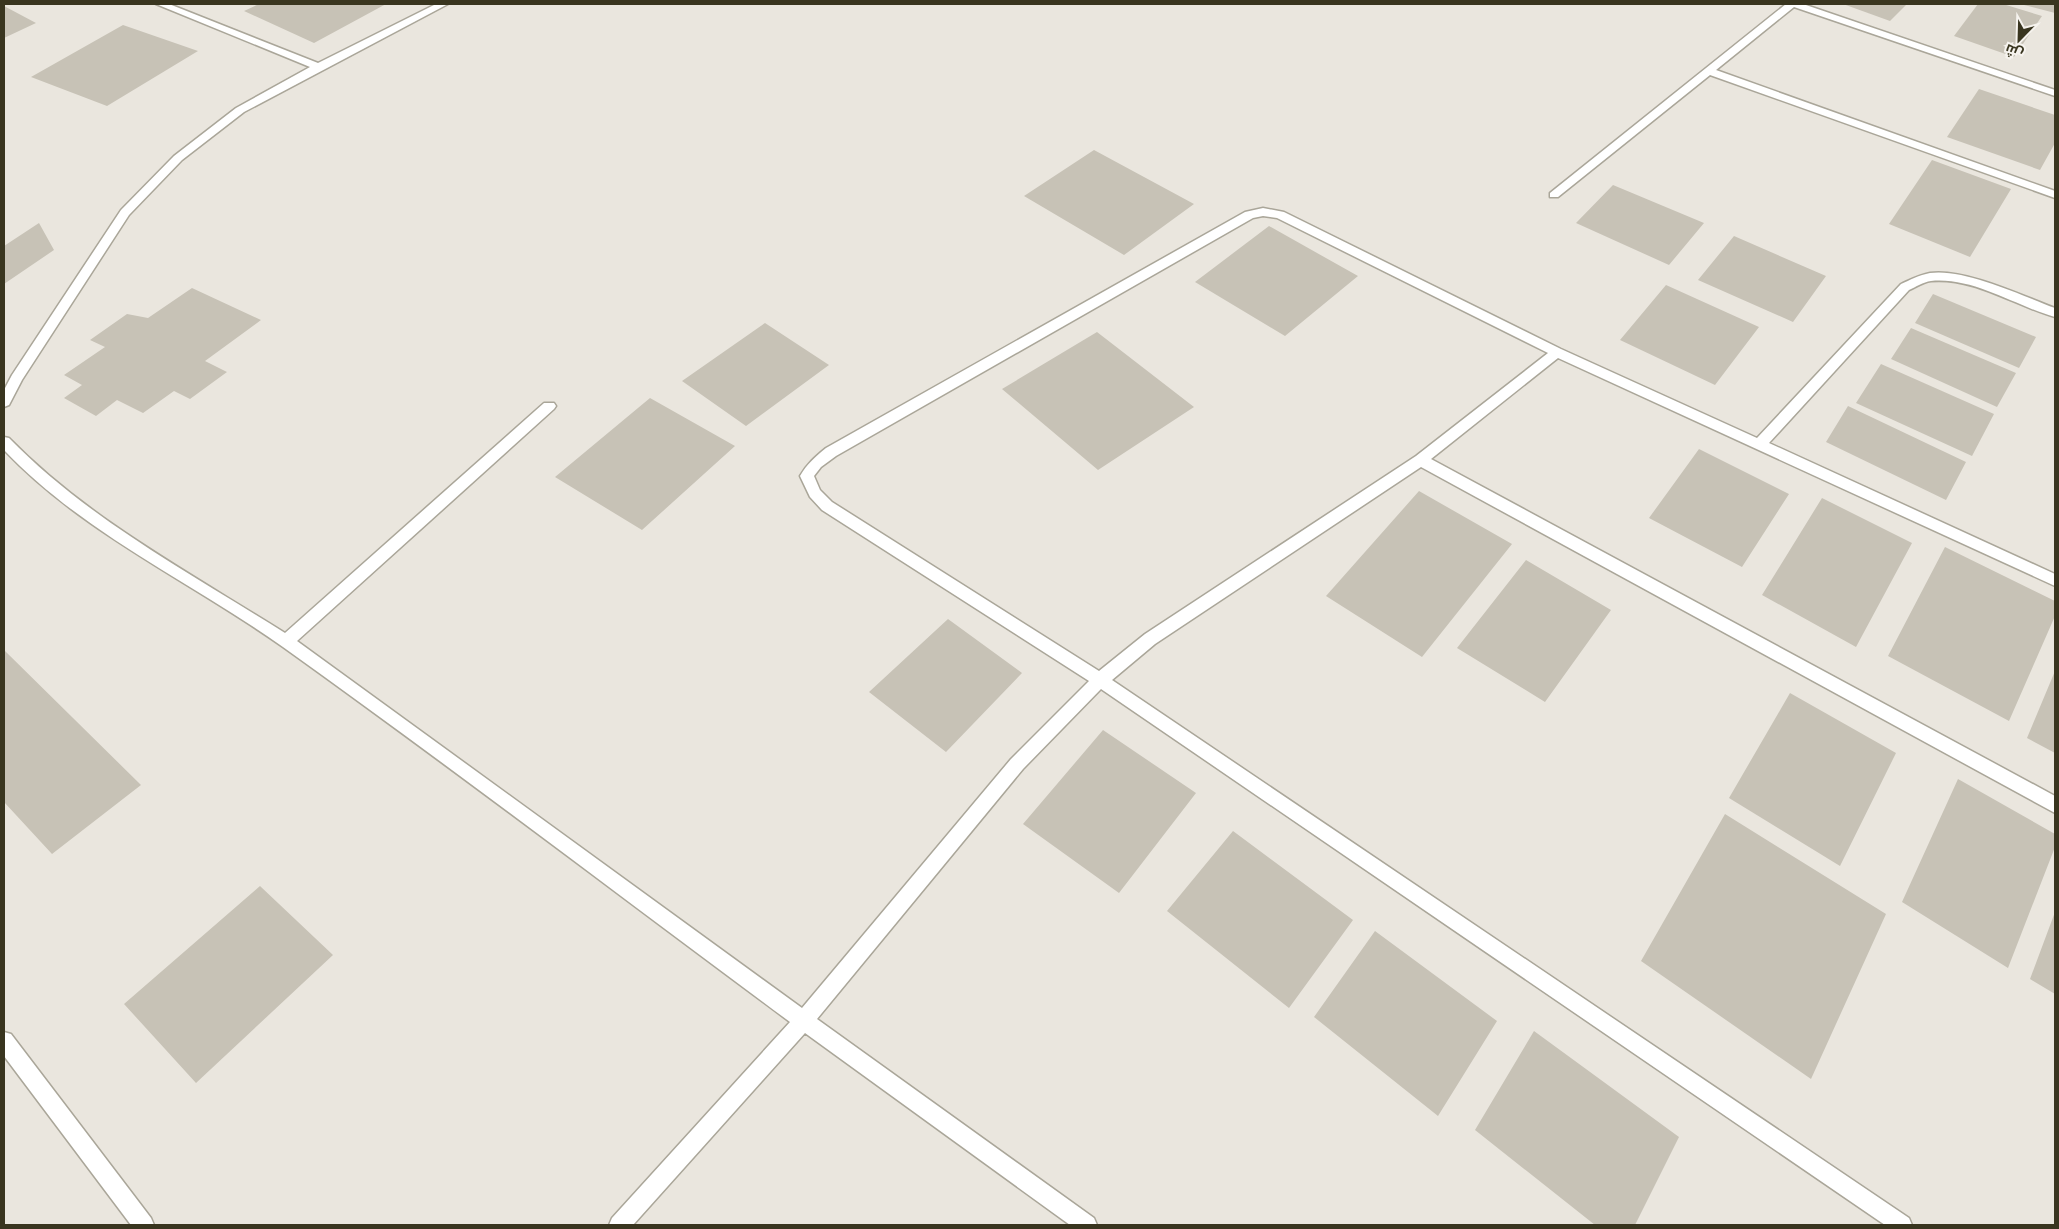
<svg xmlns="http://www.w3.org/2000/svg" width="2059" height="1229" font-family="'Alegreya Sans',Cairo,sans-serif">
  <rect width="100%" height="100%" fill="#eae6de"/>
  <path fill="#c7c2b6" d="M 259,4 L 386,4 L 314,43 L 244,11 Z
    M 1843,4 L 1907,4 L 1890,21 Z
    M 1978,4 L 2003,4 L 2042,16 L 2014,57 L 1954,36 Z
    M 2020,4 L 2055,4 L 2055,13 Z
    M 4,6 L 36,23 L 4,38 Z
    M 123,25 L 198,51 L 107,106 L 31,77 Z
    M 1979,89 L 2055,115 L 2055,143 L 2040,170 L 1947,137 Z
    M 1094,150 L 1194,204 L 1124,255 L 1024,196 Z
    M 1932,160 L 2011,189 L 1970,257 L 1889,224 Z
    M 1613,185 L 1704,223 L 1669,265 L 1576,223 Z
    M 39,223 L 54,250 L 4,284 L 4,246 Z
    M 1269,226 L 1358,276 L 1285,336 L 1195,282 Z
    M 1734,236 L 1826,276 L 1793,322 L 1698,280 Z
    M 1666,285 L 1759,327 L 1715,385 L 1620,340 Z
    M 192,288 L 261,320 L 205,361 L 227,372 L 190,399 L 174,391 L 143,413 L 117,400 L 96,416 L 64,398 L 82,385 L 64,375 L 105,347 L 90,340 L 127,314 L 148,318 Z
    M 1933,294 L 2036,337 L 2019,368 L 1915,323 Z
    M 765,323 L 829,365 L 746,426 L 682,381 Z
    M 1911,328 L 2016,373 L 1997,407 L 1891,359 Z
    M 1097,332 L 1194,407 L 1098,470 L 1002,389 Z
    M 1881,364 L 1994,414 L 1972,456 L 1856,403 Z
    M 650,398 L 735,446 L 642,530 L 555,477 Z
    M 1848,406 L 1966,462 L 1946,500 L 1826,442 Z
    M 1699,449 L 1789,494 L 1742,567 L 1649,518 Z
    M 1419,491 L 1512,544 L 1422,657 L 1326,596 Z
    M 1822,498 L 1912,543 L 1856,647 L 1762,595 Z
    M 1945,547 L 2055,601 L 2055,616 L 2009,721 L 1888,656 Z
    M 1526,560 L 1611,610 L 1545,702 L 1457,648 Z
    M 948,619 L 1022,673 L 946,752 L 869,692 Z
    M 4,650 L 141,785 L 52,854 L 4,802 Z
    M 2055,671 L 2055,753 L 2027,738 Z
    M 1790,693 L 1896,753 L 1840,866 L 1729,798 Z
    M 1103,730 L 1196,793 L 1119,893 L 1023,824 Z
    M 1958,779 L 2055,834 L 2055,847 L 2008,968 L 1902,902 Z
    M 1725,814 L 1886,914 L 1811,1079 L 1641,961 Z
    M 1233,831 L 1353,920 L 1289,1008 L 1167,911 Z
    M 260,886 L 333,955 L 196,1083 L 124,1004 Z
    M 2055,912 L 2055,994 L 2030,979 Z
    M 1375,931 L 1497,1021 L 1438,1116 L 1314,1017 Z
    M 1534,1031 L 1679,1137 L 1635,1225 L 1595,1225 L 1475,1130 Z"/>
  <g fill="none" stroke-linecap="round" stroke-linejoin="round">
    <defs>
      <path id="minor" d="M 156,4 L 169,4 L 318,63 L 436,4 L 448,4 L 244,112 L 182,160 L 129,215 L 22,380 L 9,405 L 4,407 L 4,390 L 12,375 L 121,210 L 174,156 L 236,108 L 310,67 Z
        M 1786,4 L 1803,4 L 2055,90 L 2055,96 L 1794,7 L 1716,70 L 2055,191 L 2055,198 L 1710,75 L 1558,197 L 1550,197 L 1550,193 Z
        M 1263,208 L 1284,212 L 1561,349 L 1757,438 L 1901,284 C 1910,280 1919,275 1930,273 C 1964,268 2023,296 2055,308 L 2055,317 C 2015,306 1974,277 1931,281 C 1923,282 1916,287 1909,290 L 1769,443 L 2055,574 L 2055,586 L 1558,358 L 1431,459 L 2055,796 L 2055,813 L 1421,467 L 1155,644 L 1112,680 L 1909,1218 L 1912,1225 L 1885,1225 L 1101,689 L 1023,769 L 817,1019 L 1094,1218 L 1097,1225 L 1070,1225 L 805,1033 L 633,1225 L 609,1225 L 612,1218 L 790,1022 C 621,897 454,769 283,647 C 190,581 84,534 4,450 L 4,437 L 9,438 C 88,519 190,573 285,633 L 544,403 L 554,403 L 556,406 L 554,409 L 297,641 L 802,1008 L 1011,759 L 1089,681 L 822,510 L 810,497 L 800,476 C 807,464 815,457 826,448 L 1245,212 ZM 1263,216 L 1277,218 L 1548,353 L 1416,456 L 1145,634 L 1099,671 L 832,502 L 820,490 L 814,476 L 821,467 L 836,456 L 1253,218 Z
        M 4,1032 L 11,1034 L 151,1218 L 154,1225 L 131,1225 L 4,1056 Z"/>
    </defs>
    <use href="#minor" stroke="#aaa699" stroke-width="3"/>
    <use href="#minor" fill="#fff" fill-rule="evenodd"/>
  </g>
  <rect width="2059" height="1229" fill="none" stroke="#39351f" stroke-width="10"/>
  <g transform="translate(2019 40) rotate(203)" stroke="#f6f3ee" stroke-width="4" paint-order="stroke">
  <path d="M0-4L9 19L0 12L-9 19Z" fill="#39351f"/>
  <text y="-8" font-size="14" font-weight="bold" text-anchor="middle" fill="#39351f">ش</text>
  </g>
</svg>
